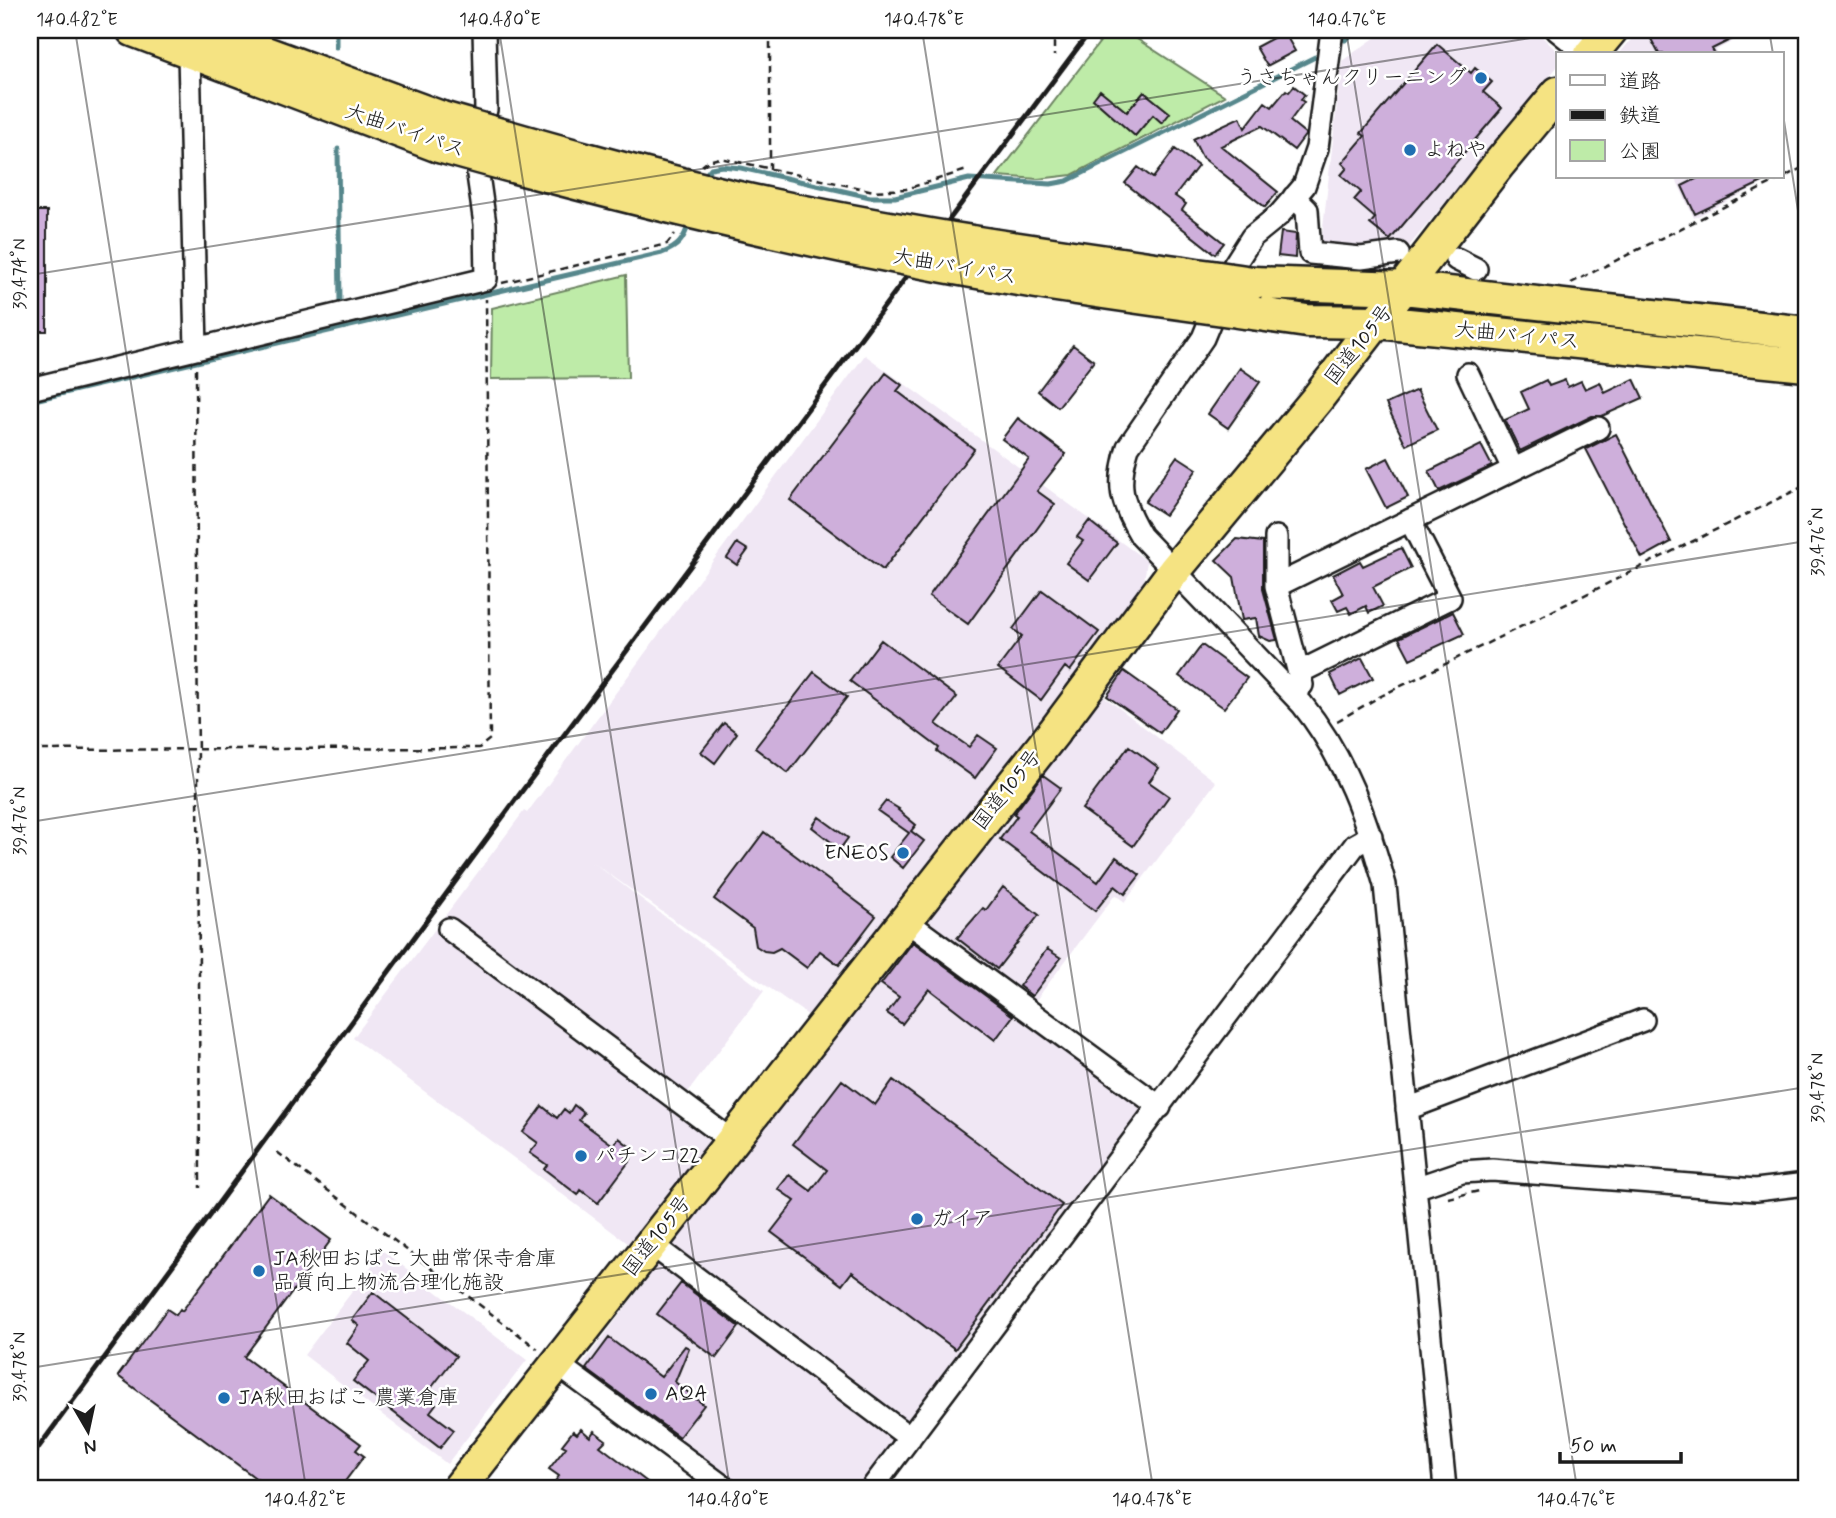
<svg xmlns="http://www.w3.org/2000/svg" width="1836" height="1518" font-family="Mynerve,'Klee One',sans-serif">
  <rect width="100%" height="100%" fill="#fff"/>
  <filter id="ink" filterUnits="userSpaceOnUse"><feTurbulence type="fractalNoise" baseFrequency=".0143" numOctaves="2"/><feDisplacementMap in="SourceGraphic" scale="14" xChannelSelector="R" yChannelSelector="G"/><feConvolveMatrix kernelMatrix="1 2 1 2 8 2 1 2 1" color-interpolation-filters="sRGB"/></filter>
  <g filter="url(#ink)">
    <path fill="#f0e7f4" d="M 1386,30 L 1535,30 L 1560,54 L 1558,54 L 1558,66 L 1396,262 L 1369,275 L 1318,271 L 1342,61 Z
      M 1639,30 L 1740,30 L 1743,36 L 1716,50 L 1718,54 L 1619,54 Z
      M 1675,177 L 1776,177 L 1694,218 Z
      M 865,355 L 1147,561 L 1143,588 L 809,1016 L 591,861 L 764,991 L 685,1096 L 724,1126 L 633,1247 L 353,1038 L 524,811 L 527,813 Z
      M 1094,689 L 1216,782 L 1125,902 L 1115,895 L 1033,1004 L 919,919 Z
      M 911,929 L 1148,1106 L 860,1488 L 739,1488 L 579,1369 Z
      M 383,1251 L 527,1360 L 447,1464 L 304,1355 Z"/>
    <path fill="#beeba8" stroke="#6d8462" stroke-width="2" d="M 1109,30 L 1123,30 L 1225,96 L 1072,175 L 1038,179 L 997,176 Z
      M 626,275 L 628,378 L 491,379 L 492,308 Z"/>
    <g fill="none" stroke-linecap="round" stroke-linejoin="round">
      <path stroke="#56878c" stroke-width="5" d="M 336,30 L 336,47
        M 1345,40 L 1357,30
        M 338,149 L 340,303
        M 701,180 L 711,168 L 722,166 L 741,168 L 870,197 L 895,197 L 969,179 L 1051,184 L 1067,181 L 1315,57
        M 30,401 L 662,253 C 679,247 684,239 689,223"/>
    </g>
    <path fill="#ceafdb" stroke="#1c1c1c" stroke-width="2" d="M 1668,30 L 1727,30 L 1732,39 L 1712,49 L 1715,54 L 1659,54 L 1651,39 Z
      M 1284,32 L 1295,51 L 1267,66 L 1256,47 Z
      M 1437,44 L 1471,73 L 1475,68 L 1492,82 L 1483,92 L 1502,108 L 1390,240 L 1370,224 L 1375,218 L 1354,200 L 1361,192 L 1341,175 L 1347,168 L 1342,163 L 1365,136 L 1361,133 Z
      M 1294,86 L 1305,95 L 1301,100 L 1304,102 L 1290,121 L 1306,134 L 1294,150 L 1262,126 L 1221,146 L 1278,192 L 1265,207 L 1202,157 L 1193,139 L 1240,117 L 1245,128 L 1265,102 L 1272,107 L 1286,90 L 1289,92 Z
      M 1100,90 L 1127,112 L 1144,92 L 1170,113 L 1162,123 L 1153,115 L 1135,136 L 1093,99 Z
      M 1175,149 L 1198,166 L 1175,196 L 1186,204 L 1182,210 L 1224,243 L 1215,254 L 1125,183 L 1138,167 L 1153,178 Z
      M 1700,177 L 1773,177 L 1695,214 L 1682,186 Z
      M 30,211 L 47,211 L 47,331 L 30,331 Z
      M 1281,232 L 1296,234 L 1295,258 L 1278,256 Z
      M 1073,345 L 1094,361 L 1058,407 L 1038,391 Z
      M 1240,368 L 1260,382 L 1228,428 L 1208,414 Z
      M 886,373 L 902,385 L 897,391 L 974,449 L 883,570 L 790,500 Z
      M 1634,379 L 1643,398 L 1602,416 L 1592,416 L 1520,451 L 1505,420 L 1529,409 L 1521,392 L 1546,380 L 1549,386 L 1565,380 L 1568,387 L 1581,381 L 1585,389 L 1600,382 L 1605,393 Z
      M 1417,390 L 1437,430 L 1406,445 L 1386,404 Z
      M 1018,418 L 1066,454 L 1037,491 L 1055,504 L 968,624 L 929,596 L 1029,459 L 1002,439 Z
      M 1616,434 L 1671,542 L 1642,558 L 1586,449 Z
      M 1481,445 L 1492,466 L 1439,491 L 1429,471 Z
      M 1177,456 L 1197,469 L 1165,515 L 1145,502 Z
      M 1388,458 L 1408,497 L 1386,508 L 1366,469 Z
      M 1089,521 L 1117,543 L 1089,580 L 1066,563 L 1083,541 L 1077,537 Z
      M 1237,539 L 1263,542 L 1263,589 L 1277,640 L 1270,641 L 1259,636 L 1256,618 L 1242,620 L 1234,577 L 1216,560 Z
      M 737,543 L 748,550 L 737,565 L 727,558 Z
      M 1401,548 L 1411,568 L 1373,587 L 1383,606 L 1369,613 L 1366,606 L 1351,614 L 1347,607 L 1338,611 L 1332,600 L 1343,594 L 1333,575 L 1360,561 L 1363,566 Z
      M 1042,590 L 1099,632 L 1070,671 L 1065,667 L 1041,700 L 998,668 L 1022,636 L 1013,629 Z
      M 1453,612 L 1464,634 L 1410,659 L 1399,638 Z
      M 881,640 L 957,697 L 936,724 L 969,747 L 978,735 L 997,748 L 975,778 L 937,751 L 939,748 L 850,681 Z
      M 1202,645 L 1247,678 L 1224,708 L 1179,676 Z
      M 1362,658 L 1373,678 L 1340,695 L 1330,674 Z
      M 1124,671 L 1177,709 L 1160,733 L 1107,696 Z
      M 814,672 L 847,697 L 788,773 L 755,748 Z
      M 724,723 L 737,733 L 715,763 L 701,752 Z
      M 1129,746 L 1159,768 L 1149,782 L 1169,796 L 1133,846 L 1082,809 Z
      M 1043,775 L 1061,788 L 1029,831 L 1098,882 L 1116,857 L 1140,875 L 1125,894 L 1115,886 L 1095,911 L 1000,839 L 1017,816 L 1014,814 Z
      M 886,801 L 899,809 L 898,810 L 916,825 L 911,831 L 924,841 L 903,868 L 890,857 L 909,833 L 878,811 Z
      M 819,817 L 848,838 L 840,849 L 812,827 Z
      M 764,832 L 876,916 L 839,965 L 820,951 L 807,968 L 780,948 L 772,952 L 764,951 L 756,946 L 753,928 L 714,899 Z
      M 1003,887 L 1039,915 L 997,969 L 957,938 L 983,908 L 986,910 Z
      M 913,942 L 1013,1016 L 995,1040 L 929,989 L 902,1024 L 887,1013 L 899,997 L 881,984 Z
      M 1047,949 L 1061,958 L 1032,996 L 1019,986 Z
      M 842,1080 L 875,1105 L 893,1080 L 1062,1205 L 955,1349 L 852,1272 L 842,1285 L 771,1232 L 795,1201 L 778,1189 L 789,1175 L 811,1191 L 827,1170 L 793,1144 Z
      M 574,1105 L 584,1113 L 579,1120 L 613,1145 L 619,1138 L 629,1146 L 623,1153 L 631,1159 L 598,1203 L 581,1190 L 578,1195 L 544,1169 L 547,1165 L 530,1153 L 538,1143 L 523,1132 L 542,1106 L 557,1118 L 564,1109 L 569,1113 Z
      M 269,1194 L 331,1240 L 244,1357 L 361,1444 L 356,1450 L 364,1456 L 340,1488 L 269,1488 L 118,1376 L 167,1309 L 176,1315 L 180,1309 L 182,1311 Z
      M 681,1283 L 739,1327 L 716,1358 L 657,1314 Z
      M 373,1292 L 456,1356 L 425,1396 L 436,1404 L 430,1412 L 454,1430 L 440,1448 L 353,1381 L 369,1361 L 347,1343 L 359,1326 L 352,1320 Z
      M 609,1338 L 661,1377 L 685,1346 L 689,1348 L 675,1382 L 704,1405 L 679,1437 L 586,1369 Z
      M 581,1429 L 590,1437 L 594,1431 L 606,1440 L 600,1446 L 655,1488 L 550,1488 L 559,1476 L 549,1469 L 566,1447 L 562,1445 L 573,1431 L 577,1434 Z"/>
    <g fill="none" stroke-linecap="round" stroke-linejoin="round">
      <defs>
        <path id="minor" d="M 484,30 L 486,110
          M 1332,30 L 1317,148 L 1304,186 L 1279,215 L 1252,237 L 1231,270 L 1203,338 L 1128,447 C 1116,485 1121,502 1141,536 L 1302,704 C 1346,759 1366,818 1385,885 L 1445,1488
          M 1557,30 L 1587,54
          M 189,53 L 196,349
          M 1294,197 L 1307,210 L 1310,253 L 1361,258 L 1398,253
          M 1456,259 L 1476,269
          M 1468,374 L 1513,469
          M 30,389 L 486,279 L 485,224 L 478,175
          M 1276,537 L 1276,586 L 1302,685
          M 1276,586 L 1598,428
          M 1300,672 L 1450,598 L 1410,520
          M 905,920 L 1160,1107
          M 449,929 L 732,1141
          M 1407,1109 L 1643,1020
          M 1415,1188 L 1462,1172 L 1492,1170 L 1756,1190 L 1806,1184
          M 651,1244 L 910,1438
          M 557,1364 L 725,1488
          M 872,1488 L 1355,845 L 1371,836"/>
        <path id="highway" d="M 133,30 L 439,146
          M 203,30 L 442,118
          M 1591,54 L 1611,30
          M 1253,283 L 1404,288 L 1806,333
          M 1259,314 L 1307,321 L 1378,322 L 1806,365
          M 459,1488 L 1054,732 L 1174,571 L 1317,399 L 1498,165 L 1558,93"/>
      </defs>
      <use href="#minor" stroke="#1c1c1c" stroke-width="26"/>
      <use href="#highway" stroke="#1c1c1c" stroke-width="37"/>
      <path stroke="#1c1c1c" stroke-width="2.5" stroke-dasharray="7 5" stroke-linecap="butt" d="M 770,30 L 770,169
        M 1054,30 L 1054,56
        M 702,166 L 708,161 L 720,158 L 874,191 L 906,189 L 967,170
        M 502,283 L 667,244 L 675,234
        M 1571,283 L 1806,166
        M 196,369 L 200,1188
        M 1337,721 L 1381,696 L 1806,485
        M 30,750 L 479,748 L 490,739 L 486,299
        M 277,1152 L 538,1349
        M 1448,1198 L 1479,1191"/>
      <use href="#minor" stroke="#fff" stroke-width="21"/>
      <use href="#highway" stroke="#f5e382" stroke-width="32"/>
      <path stroke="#1c1c1c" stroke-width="5" d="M 30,1459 L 522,791 L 1091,30"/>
      <defs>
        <path id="highway-bridge" d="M 442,118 C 539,146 636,174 734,197 C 905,236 1080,258 1253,283
          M 439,146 C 604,192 770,234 939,265 C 1045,285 1152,299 1259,314"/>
      </defs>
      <use href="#highway-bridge" stroke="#1c1c1c" stroke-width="37" stroke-linecap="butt"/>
      <use href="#highway-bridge" stroke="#f5e382" stroke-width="32"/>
    </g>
  </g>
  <path fill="none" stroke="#1c1c1c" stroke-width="2" stroke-opacity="0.45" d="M 75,30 L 306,1488M 499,30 L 730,1488M 922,30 L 1153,1488M 1346,30 L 1577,1488M 1769,30 L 1773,54M 1782,108 L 1806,262M 30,275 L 1581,30M 30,822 L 1806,541M 30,1368 L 1806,1087"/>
  <g fill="#1f6fb2" stroke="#fff" stroke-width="2.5">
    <circle cx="1481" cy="78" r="7"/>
    <circle cx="1410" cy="150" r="7"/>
    <circle cx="903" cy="853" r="7"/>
    <circle cx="581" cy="1156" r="7"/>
    <circle cx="917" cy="1219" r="7"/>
    <circle cx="259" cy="1271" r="7"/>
    <circle cx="651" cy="1394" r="7"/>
    <circle cx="224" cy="1398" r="7"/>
  </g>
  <g text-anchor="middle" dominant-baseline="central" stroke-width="5" stroke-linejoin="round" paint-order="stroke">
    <g font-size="21" fill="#1c1c1c" stroke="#fff" text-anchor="start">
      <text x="1467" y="78" text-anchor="end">うさちゃんクリーニング</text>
      <text x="1424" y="150">よねや</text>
      <text x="889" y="853" text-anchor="end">ENEOS</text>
      <text x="595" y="1156">パチンコ22</text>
      <text x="931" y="1219">ガイア</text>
      <text x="273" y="1259">JA秋田おばこ 大曲常保寺倉庫<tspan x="273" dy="24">品質向上物流合理化施設</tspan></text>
      <text x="665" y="1394">AQA</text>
      <text x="238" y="1398">JA秋田おばこ 農業倉庫</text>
    </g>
    <g font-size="21" fill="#1c1c1c" stroke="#fff">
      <text transform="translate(405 131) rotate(19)">大曲バイパス</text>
      <text transform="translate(955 267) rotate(10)">大曲バイパス</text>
      <text transform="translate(1517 336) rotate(6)">大曲バイパス</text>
      <text transform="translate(1359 345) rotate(-52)">国道105号</text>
      <text transform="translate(1007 790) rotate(-52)">国道105号</text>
      <text transform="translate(657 1236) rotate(-52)">国道105号</text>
    </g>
  </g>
  <rect width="1836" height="1518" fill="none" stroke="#fff" stroke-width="77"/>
  <rect x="1556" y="52" width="228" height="126" fill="#ffffff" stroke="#a4a4a4" stroke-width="2"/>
  <rect x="1570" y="75" width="35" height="10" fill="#ffffff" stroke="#a4a4a4" stroke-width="2"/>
  <text x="1619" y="88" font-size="21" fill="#1c1c1c">道路</text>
  <rect x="1570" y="110" width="35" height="10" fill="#1c1c1c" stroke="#a4a4a4" stroke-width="2"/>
  <text x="1619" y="122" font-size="21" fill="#1c1c1c">鉄道</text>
  <rect x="1570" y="140" width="35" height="21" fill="#beeba8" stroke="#a4a4a4" stroke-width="2"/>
  <text x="1619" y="158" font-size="21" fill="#1c1c1c">公園</text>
  <g transform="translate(88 1431) rotate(171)" stroke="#ffffff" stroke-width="5" paint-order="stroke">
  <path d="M0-5L12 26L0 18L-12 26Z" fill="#1c1c1c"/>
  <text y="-10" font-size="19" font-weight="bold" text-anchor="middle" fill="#1c1c1c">N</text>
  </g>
  <path d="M1560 1452v10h121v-10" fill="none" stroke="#1c1c1c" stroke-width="3.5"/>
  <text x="1570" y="1452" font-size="21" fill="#1c1c1c" stroke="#ffffff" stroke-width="5" paint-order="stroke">50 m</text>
  <rect x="38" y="38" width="1760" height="1442" fill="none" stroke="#1c1c1c" stroke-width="2.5"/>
  <g font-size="18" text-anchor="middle" fill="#1c1c1c">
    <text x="77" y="25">140.482°E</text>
    <text x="500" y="25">140.480°E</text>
    <text x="924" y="25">140.478°E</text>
    <text x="1347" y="25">140.476°E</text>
    <text transform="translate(19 274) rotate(-90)" y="6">39.474°N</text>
    <text transform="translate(1817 542) rotate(-90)" y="6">39.476°N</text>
    <text transform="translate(19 821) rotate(-90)" y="6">39.476°N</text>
    <text transform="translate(1817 1088) rotate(-90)" y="6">39.478°N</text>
    <text transform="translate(19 1367) rotate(-90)" y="6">39.478°N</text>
    <text x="305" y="1505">140.482°E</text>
    <text x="728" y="1505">140.480°E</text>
    <text x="1152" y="1505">140.478°E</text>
    <text x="1576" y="1505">140.476°E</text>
  </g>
</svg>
